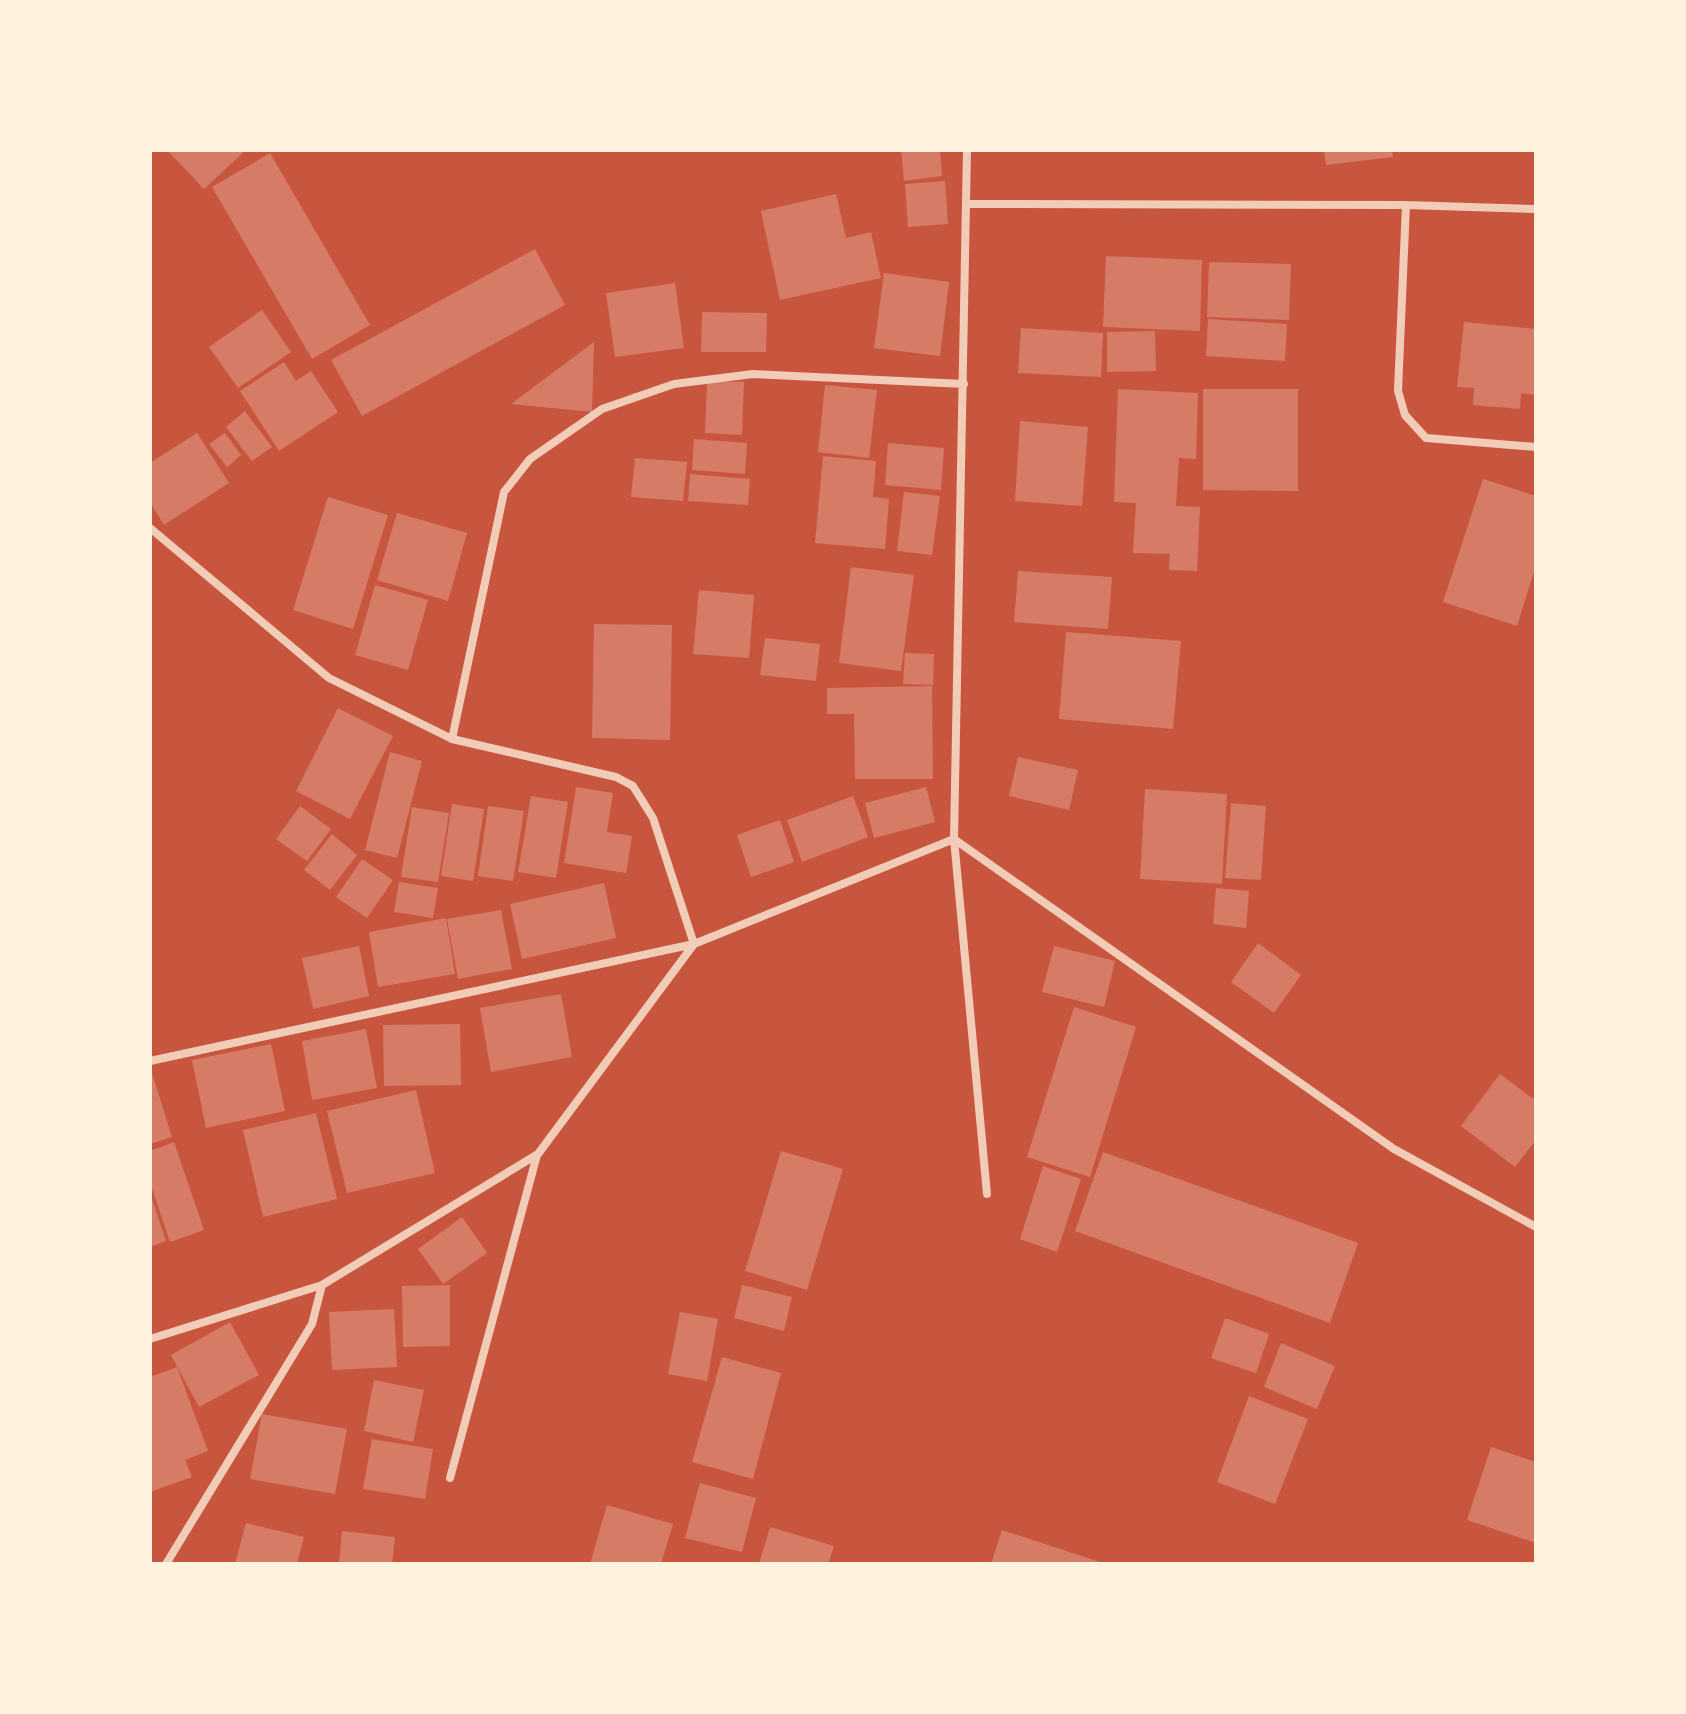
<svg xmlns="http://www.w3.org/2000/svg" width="1686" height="1714" font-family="Raleway,sans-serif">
  <rect width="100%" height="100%" fill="#c8553d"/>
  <path fill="#d67c66" d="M 167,150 L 246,150 L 204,189 Z
    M 901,150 L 940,150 L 942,176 L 904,181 Z
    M 1324,150 L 1392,150 L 1393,157 L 1326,165 Z
    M 270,153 L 370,325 L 312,359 L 212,187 Z
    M 945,181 L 948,224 L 908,227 L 905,184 Z
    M 836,194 L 846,238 L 871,232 L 881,278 L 780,300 L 761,211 Z
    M 535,249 L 565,305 L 362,416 L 331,360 Z
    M 1106,256 L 1202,260 L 1200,331 L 1103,327 Z
    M 1209,262 L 1291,264 L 1289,320 L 1207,317 Z
    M 884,273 L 949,282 L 940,356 L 874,348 Z
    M 675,283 L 684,348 L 615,357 L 606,293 Z
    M 262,310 L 291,352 L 238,388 L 209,347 Z
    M 702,312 L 767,313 L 766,352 L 701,352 Z
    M 1208,319 L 1287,324 L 1285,361 L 1206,356 Z
    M 1464,322 L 1536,329 L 1536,395 L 1521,393 L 1520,409 L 1473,405 L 1474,388 L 1457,387 Z
    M 1021,328 L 1103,333 L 1101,377 L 1018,373 Z
    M 1155,331 L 1156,371 L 1107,372 L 1107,332 Z
    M 594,342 L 592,412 L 511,404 Z
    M 284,362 L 296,381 L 311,371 L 338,412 L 279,451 L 240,391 Z
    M 707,381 L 744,382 L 742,435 L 705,433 Z
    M 825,385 L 877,390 L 869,458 L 818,452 Z
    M 1118,389 L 1198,393 L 1196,459 L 1179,458 L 1176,506 L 1200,507 L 1197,571 L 1169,570 L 1170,554 L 1133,553 L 1136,503 L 1114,502 Z
    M 1203,389 L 1298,389 L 1298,491 L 1203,490 Z
    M 245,411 L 272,447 L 252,461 L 226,427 Z
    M 1020,421 L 1088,427 L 1082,506 L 1015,501 Z
    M 197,433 L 229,483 L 164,525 L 150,502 L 150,463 Z
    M 225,433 L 241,455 L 227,467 L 209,444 Z
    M 694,439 L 747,443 L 745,474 L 692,470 Z
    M 888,443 L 944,448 L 941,490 L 885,485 Z
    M 823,456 L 876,461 L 873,497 L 889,499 L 885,549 L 815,543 Z
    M 635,458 L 687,462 L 683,501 L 631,497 Z
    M 690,474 L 750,479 L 748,505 L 688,501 Z
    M 1483,479 L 1536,496 L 1536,565 L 1517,626 L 1443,602 Z
    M 904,492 L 940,496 L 932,555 L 897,551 Z
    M 328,497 L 388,515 L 353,629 L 293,610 Z
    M 397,513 L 467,533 L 448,601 L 377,580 Z
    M 851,567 L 914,575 L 901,671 L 839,663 Z
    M 1018,571 L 1112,577 L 1108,629 L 1014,622 Z
    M 375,585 L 428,600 L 408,670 L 355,655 Z
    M 699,590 L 754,595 L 749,658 L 693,654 Z
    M 594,624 L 672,625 L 670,740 L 592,738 Z
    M 1066,632 L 1181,641 L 1173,729 L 1059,719 Z
    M 765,638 L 820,644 L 816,681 L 760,675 Z
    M 905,653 L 934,654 L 933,685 L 903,684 Z
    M 932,686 L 933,779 L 855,779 L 854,714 L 827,714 L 827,688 Z
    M 338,708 L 393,736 L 350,819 L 296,791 Z
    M 390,752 L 422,761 L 397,858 L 365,850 Z
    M 1018,757 L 1078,770 L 1069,810 L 1009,796 Z
    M 576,787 L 613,793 L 607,832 L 632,836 L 626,873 L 564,863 Z
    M 926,787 L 935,822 L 874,838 L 865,803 Z
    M 1145,789 L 1227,794 L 1222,884 L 1140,879 Z
    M 531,796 L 568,802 L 556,878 L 518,872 Z
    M 853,796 L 868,837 L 802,862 L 787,820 Z
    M 1231,803 L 1266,806 L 1261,880 L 1225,878 Z
    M 452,804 L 484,809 L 473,881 L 441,876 Z
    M 300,806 L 331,829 L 307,861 L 276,839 Z
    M 488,806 L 524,811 L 513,881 L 478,876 Z
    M 412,807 L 449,813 L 438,882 L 401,877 Z
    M 780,820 L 794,862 L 751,877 L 737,835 Z
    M 332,834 L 357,855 L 330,890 L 304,870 Z
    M 362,859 L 393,880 L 367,918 L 336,897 Z
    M 399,882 L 438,888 L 433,918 L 394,912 Z
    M 604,883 L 616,938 L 522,959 L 510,904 Z
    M 1216,888 L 1249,891 L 1246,928 L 1213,924 Z
    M 501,910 L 512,969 L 458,979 L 447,919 Z
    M 446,918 L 455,974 L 378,987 L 369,932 Z
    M 1258,943 L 1301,975 L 1274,1013 L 1231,982 Z
    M 359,946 L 369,996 L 313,1009 L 302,958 Z
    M 1054,946 L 1115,961 L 1104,1007 L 1042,992 Z
    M 561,994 L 572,1057 L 491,1072 L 480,1008 Z
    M 1074,1007 L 1136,1027 L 1090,1177 L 1027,1157 Z
    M 460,1024 L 461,1085 L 384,1086 L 383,1025 Z
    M 366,1029 L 377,1088 L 312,1100 L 302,1041 Z
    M 271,1044 L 285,1111 L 206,1128 L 192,1060 Z
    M 150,1067 L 172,1137 L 150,1144 Z
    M 1500,1074 L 1536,1101 L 1536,1140 L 1515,1167 L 1461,1126 Z
    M 416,1090 L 435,1173 L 347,1193 L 327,1111 Z
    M 316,1113 L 337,1199 L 263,1217 L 243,1130 Z
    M 174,1142 L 204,1230 L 170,1242 L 150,1182 L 150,1151 Z
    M 781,1151 L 843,1169 L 807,1290 L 745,1271 Z
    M 1103,1152 L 1358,1243 L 1330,1323 L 1075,1231 Z
    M 1043,1166 L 1081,1179 L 1057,1252 L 1020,1239 Z
    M 151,1196 L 166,1241 L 150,1247 L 150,1197 Z
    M 462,1217 L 487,1253 L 443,1284 L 418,1249 Z
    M 450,1285 L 450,1346 L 403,1347 L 402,1286 Z
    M 742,1285 L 792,1297 L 784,1331 L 734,1318 Z
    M 394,1309 L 397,1367 L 332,1370 L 329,1312 Z
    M 680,1312 L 718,1319 L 707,1381 L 668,1374 Z
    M 1225,1318 L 1269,1334 L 1256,1373 L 1211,1358 Z
    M 230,1322 L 259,1375 L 199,1407 L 171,1355 Z
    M 1281,1343 L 1335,1366 L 1317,1409 L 1264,1387 Z
    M 722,1357 L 781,1373 L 753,1479 L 692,1462 Z
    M 177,1367 L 208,1451 L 185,1460 L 192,1477 L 150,1492 L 150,1377 Z
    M 374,1380 L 424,1390 L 413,1442 L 364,1431 Z
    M 1249,1396 L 1308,1419 L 1275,1504 L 1217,1482 Z
    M 262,1414 L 347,1429 L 335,1494 L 250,1479 Z
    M 372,1439 L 433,1449 L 425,1499 L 363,1489 Z
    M 1491,1447 L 1536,1462 L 1536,1543 L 1467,1520 Z
    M 700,1483 L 756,1498 L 742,1552 L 685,1538 Z
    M 607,1505 L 673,1524 L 661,1564 L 590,1564 Z
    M 246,1523 L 304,1537 L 297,1564 L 235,1564 Z
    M 770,1527 L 834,1546 L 828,1564 L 759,1564 Z
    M 1002,1530 L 1103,1563 L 1103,1564 L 991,1564 Z
    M 342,1531 L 395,1537 L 392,1564 L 339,1564 Z"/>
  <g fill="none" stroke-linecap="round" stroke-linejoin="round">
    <path stroke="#f1ccb7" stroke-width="8" d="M 967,150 L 954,839 L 987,1194
      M 968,204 L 1406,205 L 1536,209
      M 1406,205 L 1398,391 L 1405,415 L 1426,438 L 1536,447
      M 150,528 L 329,678 L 452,739 L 616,777 L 633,786 L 653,818 L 694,944 L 150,1061
      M 452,739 L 504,492 L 530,459 L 602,409 L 674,384 L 753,374 L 964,384
      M 150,1339 L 322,1285 L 538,1154 L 694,944 L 954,839 L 1394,1149 L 1536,1227
      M 450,1478 L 537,1155
      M 166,1564 L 312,1324 L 322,1285"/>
  </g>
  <rect width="1686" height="1714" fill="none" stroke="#fff3e0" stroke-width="304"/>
</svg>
